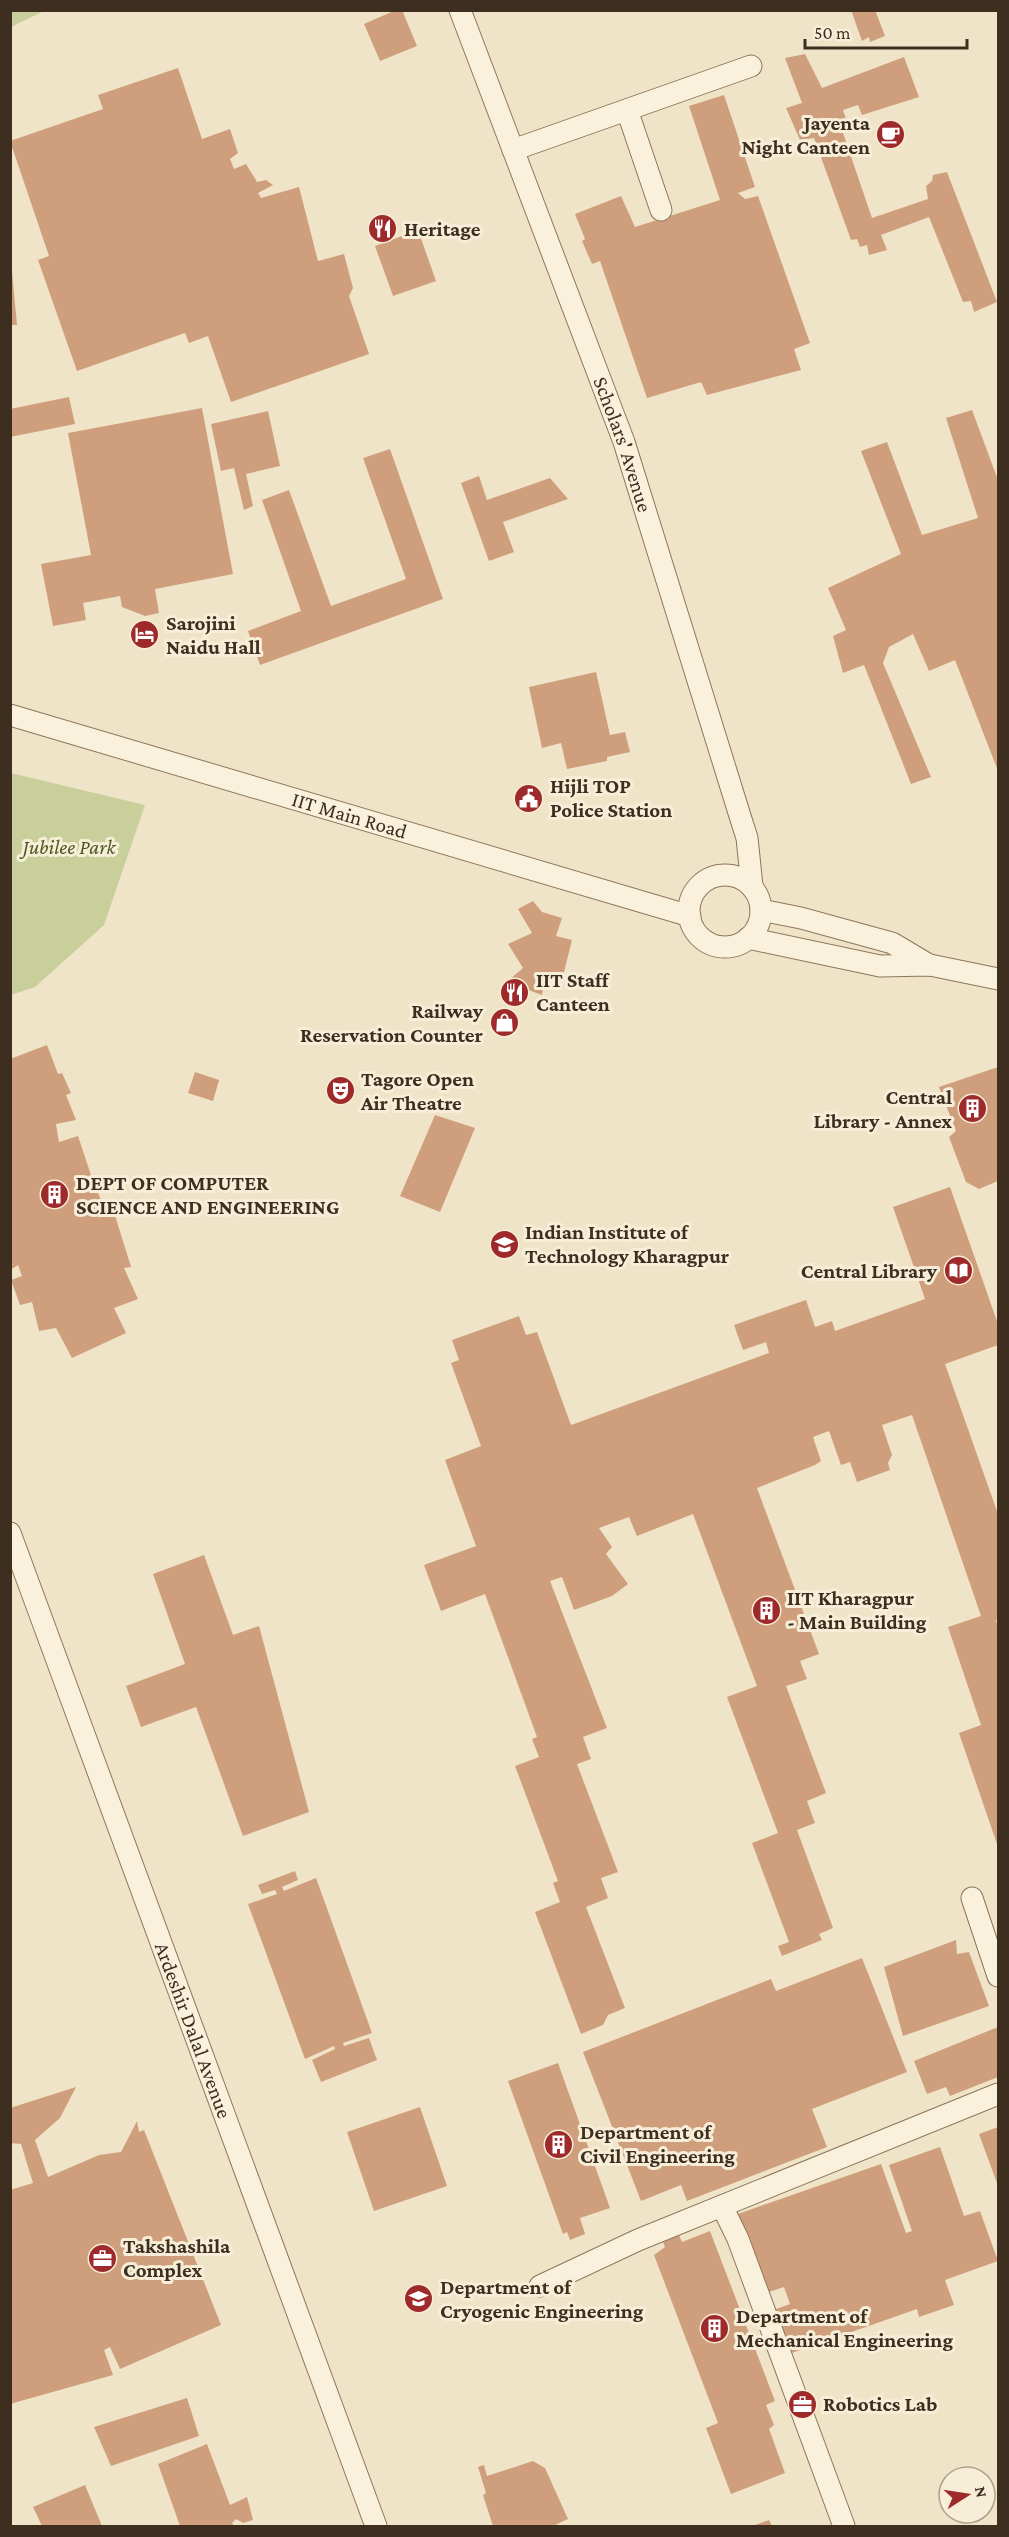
<svg xmlns="http://www.w3.org/2000/svg" width="1009" height="2537" font-family="'Crimson Pro',serif">
  <rect width="100%" height="100%" fill="#f0e4c8"/>
  <path fill="#c9cf9b" d="M 11,10 L 44,10 L 44,11 L 11,27 Z
    M 11,773 L 145,805 L 104,925 L 35,987 L 11,995 Z"/>
  <path fill="#cf9f7d" d="M 396,10 L 402,10 L 417,46 L 380,61 L 364,24 Z
    M 851,10 L 875,10 L 885,36 L 870,42 L 869,37 L 862,41 Z
    M 805,54 L 822,88 L 904,57 L 919,97 L 862,115 L 858,105 L 843,110 L 850,131 L 843,133 L 872,218 L 928,199 L 926,186 L 932,181 L 933,175 L 947,172 L 997,302 L 974,312 L 971,301 L 963,302 L 929,217 L 881,235 L 887,250 L 869,255 L 867,245 L 860,247 L 857,239 L 851,240 L 814,138 L 800,140 L 786,108 L 802,103 L 785,58 Z
    M 178,68 L 202,139 L 230,129 L 238,153 L 230,159 L 234,169 L 246,164 L 257,182 L 266,180 L 273,185 L 258,193 L 261,198 L 299,187 L 318,261 L 344,254 L 353,288 L 349,296 L 369,354 L 231,402 L 208,336 L 189,343 L 185,333 L 77,371 L 38,260 L 49,256 L 10,141 L 103,109 L 98,95 Z
    M 724,95 L 755,187 L 738,193 L 745,199 L 758,196 L 810,343 L 794,349 L 801,370 L 707,395 L 701,382 L 647,398 L 600,261 L 592,264 L 582,241 L 585,239 L 575,214 L 621,196 L 635,227 L 720,200 L 689,106 Z
    M 418,230 L 436,281 L 393,296 L 375,246 Z
    M 10,249 L 17,325 L 10,325 Z
    M 69,397 L 75,424 L 10,437 L 10,409 Z
    M 202,408 L 233,574 L 155,589 L 159,613 L 145,616 L 122,607 L 120,596 L 83,603 L 86,620 L 53,626 L 41,564 L 91,555 L 68,433 Z
    M 972,410 L 998,480 L 998,771 L 955,660 L 929,671 L 913,634 L 889,647 L 883,663 L 931,777 L 911,784 L 864,665 L 843,673 L 833,636 L 846,630 L 828,588 L 901,554 L 861,451 L 887,442 L 922,535 L 978,518 L 946,418 Z
    M 268,411 L 280,466 L 246,474 L 253,506 L 244,510 L 234,468 L 221,471 L 211,424 Z
    M 390,449 L 443,599 L 260,665 L 248,631 L 301,611 L 262,500 L 289,490 L 331,606 L 406,579 L 363,458 Z
    M 479,476 L 487,500 L 550,478 L 568,499 L 503,522 L 514,552 L 489,561 L 461,483 Z
    M 596,672 L 610,735 L 625,732 L 630,752 L 607,757 L 607,761 L 567,769 L 561,743 L 542,748 L 529,687 Z
    M 533,901 L 542,912 L 562,918 L 556,936 L 572,940 L 562,980 L 545,976 L 542,995 L 520,987 L 512,997 L 503,985 L 523,968 L 508,944 L 532,933 L 518,909 Z
    M 47,1045 L 58,1074 L 62,1073 L 71,1093 L 66,1095 L 76,1120 L 56,1124 L 59,1142 L 78,1136 L 93,1181 L 106,1212 L 113,1209 L 131,1267 L 124,1268 L 138,1299 L 114,1308 L 126,1333 L 72,1358 L 56,1328 L 39,1331 L 32,1302 L 20,1305 L 11,1280 L 22,1276 L 18,1265 L 10,1270 L 10,1059 Z
    M 998,1067 L 998,1181 L 979,1189 L 966,1182 L 949,1137 L 956,1131 L 939,1087 Z
    M 195,1072 L 219,1080 L 213,1101 L 188,1093 Z
    M 435,1115 L 475,1128 L 440,1212 L 400,1196 Z
    M 950,1187 L 998,1324 L 998,1345 L 945,1364 L 998,1514 L 998,1619 L 996,1620 L 998,1627 L 998,1847 L 959,1733 L 981,1725 L 948,1627 L 981,1616 L 912,1415 L 882,1425 L 892,1455 L 888,1463 L 890,1470 L 857,1482 L 850,1462 L 841,1465 L 829,1431 L 813,1437 L 821,1461 L 815,1465 L 757,1488 L 819,1654 L 800,1661 L 807,1679 L 786,1686 L 826,1793 L 807,1801 L 815,1823 L 797,1830 L 833,1928 L 819,1934 L 822,1940 L 782,1956 L 778,1946 L 789,1942 L 752,1843 L 778,1833 L 727,1697 L 757,1686 L 693,1514 L 637,1536 L 629,1517 L 599,1528 L 612,1547 L 606,1554 L 628,1584 L 612,1596 L 574,1610 L 562,1577 L 550,1581 L 607,1728 L 583,1737 L 591,1759 L 577,1764 L 618,1872 L 601,1878 L 608,1898 L 586,1907 L 625,2008 L 608,2015 L 603,2025 L 581,2034 L 535,1912 L 560,1902 L 553,1883 L 558,1881 L 515,1766 L 539,1757 L 532,1739 L 537,1737 L 485,1594 L 441,1611 L 424,1565 L 476,1546 L 445,1460 L 481,1446 L 451,1363 L 459,1360 L 452,1340 L 519,1316 L 526,1335 L 537,1332 L 571,1425 L 769,1353 L 766,1342 L 743,1350 L 734,1325 L 806,1300 L 815,1327 L 832,1321 L 835,1331 L 925,1299 L 893,1207 Z
    M 204,1555 L 233,1635 L 259,1626 L 309,1812 L 243,1836 L 196,1707 L 141,1727 L 126,1686 L 185,1664 L 153,1574 Z
    M 295,1871 L 298,1880 L 282,1887 L 284,1891 L 316,1878 L 372,2033 L 343,2043 L 344,2046 L 369,2038 L 377,2060 L 321,2082 L 312,2060 L 335,2049 L 334,2046 L 305,2059 L 248,1904 L 277,1894 L 275,1890 L 262,1894 L 258,1885 Z
    M 956,1940 L 957,1954 L 969,1952 L 989,2006 L 903,2036 L 884,1967 Z
    M 862,1958 L 907,2072 L 812,2109 L 827,2147 L 687,2201 L 681,2185 L 641,2201 L 583,2052 L 771,1979 L 776,1991 Z
    M 998,2027 L 998,2077 L 950,2096 L 946,2087 L 927,2094 L 914,2061 Z
    M 558,2063 L 610,2208 L 580,2218 L 585,2234 L 570,2240 L 567,2232 L 563,2234 L 508,2081 Z
    M 76,2087 L 60,2118 L 35,2140 L 48,2177 L 99,2155 L 121,2152 L 137,2121 L 139,2132 L 144,2130 L 221,2325 L 120,2369 L 110,2347 L 104,2350 L 113,2375 L 10,2404 L 10,2190 L 33,2183 L 21,2144 L 10,2143 L 10,2108 Z
    M 420,2107 L 447,2186 L 374,2211 L 347,2132 Z
    M 998,2127 L 998,2186 L 979,2134 Z
    M 940,2147 L 964,2216 L 980,2211 L 998,2261 L 945,2280 L 954,2305 L 919,2317 L 917,2309 L 783,2356 L 768,2312 L 790,2304 L 784,2287 L 763,2294 L 735,2215 L 881,2164 L 906,2233 L 912,2231 L 889,2165 Z
    M 677,2230 L 682,2242 L 710,2231 L 775,2401 L 766,2405 L 774,2425 L 769,2429 L 785,2473 L 731,2494 L 706,2428 L 718,2423 L 654,2255 L 665,2247 L 661,2237 Z
    M 187,2398 L 199,2436 L 111,2466 L 94,2427 Z
    M 207,2444 L 230,2505 L 247,2497 L 253,2520 L 243,2523 L 236,2519 L 232,2523 L 234,2526 L 180,2526 L 158,2464 Z
    M 533,2461 L 545,2468 L 568,2519 L 553,2526 L 493,2526 L 483,2495 L 486,2493 L 478,2467 L 484,2465 L 487,2476 Z
    M 85,2485 L 102,2526 L 42,2526 L 33,2507 Z
    M 769,2520 L 772,2526 L 752,2526 Z"/>
  <g fill="none" stroke-linecap="round" stroke-linejoin="round">
    <defs>
      <g id="minor">
        <path id="s1" d="M 460,10 L 624,442 L 740,816 L 747,838 L 752,886"/>
        <path d="M 627,110 L 661,210"/>
        <path d="M 513,150 L 751,66"/>
        <path id="s2" d="M 10,715 L 690,916"/>
        <circle cx="725" cy="911" r="36"/>
        <path d="M 761,910 L 801,918 L 892,943 L 929,965"/>
        <path d="M 748,938 L 880,966 L 930,965 L 998,979"/>
        <path id="s3" d="M 10,1533 L 376,2526"/>
        <path d="M 972,1898 L 998,1976"/>
        <path d="M 722,2206 L 738,2239 L 844,2526"/>
        <path d="M 540,2286 L 638,2240 L 998,2094"/>
      </g>
    </defs>
    <use href="#minor" stroke="#8d765c" stroke-width="23"/>
    <use href="#minor" stroke="#faf1dc" stroke-width="21"/>
  </g>
  <defs>
    <symbol id="cafe-disc" viewBox="-11 -11 22 22"><circle r="9.5" fill="#9e2a2b" stroke="#f7eed8"/><path d="M-5.5-4.5H6V0H3Q3 3.5 0 3.5H-2.5Q-5.5 3.5-5.5 0ZM3-3.2v2h1.7v-2ZM-6 4.5H4V6H-6Z" fill="#fff"/></symbol>
    <symbol id="restaurant-disc" viewBox="-11 -11 22 22"><circle r="9.5" fill="#9e2a2b" stroke="#f7eed8"/><path d="M-5-6h1v4h1v-4h1v4h1v-4h1v5L-1.5 .5V6h-2V.5L-5-1ZM5-6V6H3V1.5H1.5Q1.5-4 5-6Z" fill="#fff"/></symbol>
    <symbol id="hotel-disc" viewBox="-11 -11 22 22"><circle r="9.5" fill="#9e2a2b" stroke="#f7eed8"/><path d="M-6-4.5h1.5V1H6V5H4.5V3h-9V5H-6ZM-4 0a1.8 1.8 0 1 1 3.6 0ZM.5 0V-2.5h3Q6-2.5 6 0Z" fill="#fff"/></symbol>
    <symbol id="civic-disc" viewBox="-11 -11 22 22"><circle r="9.5" fill="#9e2a2b" stroke="#f7eed8"/><path d="M-.6-6.5H3V-4.5H.6V-3L4-1V1h2V6H-6V1h2V-1L-.6-3ZM-1.2 2.5V6h2.4V2.5Z" fill="#fff"/></symbol>
    <symbol id="shop-disc" viewBox="-11 -11 22 22"><circle r="9.5" fill="#9e2a2b" stroke="#f7eed8"/><path d="M-5-2.5h2.3a2.7 3.5 0 0 1 5.4 0H5L5.5 6h-11ZM-1.5-2.5h3a1.5 2.3 0 0 0-3 0Z" fill="#fff"/></symbol>
    <symbol id="theatre-disc" viewBox="-11 -11 22 22"><circle r="9.5" fill="#9e2a2b" stroke="#f7eed8"/><path d="M-5-5.5Q0-4 5-5.5V0Q5 5 0 6Q-5 5-5 0ZM-3.3-2.5H-1v1.5H-3.3ZM1-2.5H3.3v1.5H1ZM-2.8 1Q0 5.5 2.8 1Z" fill="#fff"/></symbol>
    <symbol id="building-disc" viewBox="-11 -11 22 22"><circle r="9.5" fill="#9e2a2b" stroke="#f7eed8"/><path d="M-4-6H4V6H1V3H-1V6H-4ZM-2.5-4.3h1.7v1.8h-1.7ZM.8-4.3h1.7v1.8H.8ZM-2.5-1h1.7V.8h-1.7ZM.8-1h1.7V.8H.8Z" fill="#fff"/></symbol>
    <symbol id="university-disc" viewBox="-11 -11 22 22"><circle r="9.5" fill="#9e2a2b" stroke="#f7eed8"/><path d="M0-5L7-2L0 1L-7-2ZM-4 1L0 2.5L4 1V4Q0 6-4 4Z" fill="#fff"/></symbol>
    <symbol id="library-disc" viewBox="-11 -11 22 22"><circle r="9.5" fill="#9e2a2b" stroke="#f7eed8"/><path d="M-6-4Q-3-5.5-.7-3.5V5Q-3 3-6 4ZM6-4Q3-5.5 .7-3.5V5Q3 3 6 4Z" fill="#fff"/></symbol>
    <symbol id="office-disc" viewBox="-11 -11 22 22"><circle r="9.5" fill="#9e2a2b" stroke="#f7eed8"/><path d="M-6-3h4V-5.5h4V-3h4V5H-6ZM-1-4.5V-3h2v-1.5ZM-6 0V1H6V0Z" fill="#fff"/></symbol>
  </defs>
  <g fill-rule="evenodd">
    <use href="#cafe-disc" x="874" y="118" width="33" height="33"/>
    <use href="#restaurant-disc" x="366" y="212" width="33" height="33"/>
    <use href="#hotel-disc" x="128" y="618" width="33" height="33"/>
    <use href="#civic-disc" x="512" y="782" width="33" height="33"/>
    <use href="#restaurant-disc" x="498" y="976" width="33" height="33"/>
    <use href="#shop-disc" x="488" y="1006" width="33" height="33"/>
    <use href="#theatre-disc" x="324" y="1074" width="33" height="33"/>
    <use href="#building-disc" x="956" y="1092" width="33" height="33"/>
    <use href="#building-disc" x="38" y="1178" width="33" height="33"/>
    <use href="#university-disc" x="488" y="1228" width="33" height="33"/>
    <use href="#library-disc" x="942" y="1254" width="33" height="33"/>
    <use href="#building-disc" x="750" y="1594" width="33" height="33"/>
    <use href="#building-disc" x="542" y="2128" width="33" height="33"/>
    <use href="#office-disc" x="86" y="2242" width="33" height="33"/>
    <use href="#university-disc" x="402" y="2282" width="33" height="33"/>
    <use href="#building-disc" x="698" y="2312" width="33" height="33"/>
    <use href="#office-disc" x="786" y="2388" width="33" height="33"/>
  </g>
  <g text-anchor="middle" dominant-baseline="central" stroke-width="6" stroke-linejoin="round" paint-order="stroke">
    <g font-size="21" font-weight="bold" fill="#3d2e20" stroke="#f7eed8" text-anchor="start">
      <text x="870" y="123" text-anchor="end">Jayenta<tspan x="870" dy="24">Night Canteen</tspan></text>
      <text x="404" y="229">Heritage</text>
      <text x="166" y="623">Sarojini<tspan x="166" dy="24">Naidu Hall</tspan></text>
      <text x="550" y="786">Hijli TOP<tspan x="550" dy="24">Police Station</tspan></text>
      <text x="536" y="980">IIT Staff<tspan x="536" dy="24">Canteen</tspan></text>
      <text x="483" y="1011" text-anchor="end">Railway<tspan x="483" dy="24">Reservation Counter</tspan></text>
      <text x="361" y="1079">Tagore Open<tspan x="361" dy="24">Air Theatre</tspan></text>
      <text x="952" y="1097" text-anchor="end">Central<tspan x="952" dy="24">Library - Annex</tspan></text>
      <text x="76" y="1183">DEPT OF COMPUTER<tspan x="76" dy="24">SCIENCE AND ENGINEERING</tspan></text>
      <text x="525" y="1232">Indian Institute of<tspan x="525" dy="24">Technology Kharagpur</tspan></text>
      <text x="937" y="1271" text-anchor="end">Central Library</text>
      <text x="787" y="1598">IIT Kharagpur<tspan x="787" dy="24">- Main Building</tspan></text>
      <text x="580" y="2132">Department of<tspan x="580" dy="24">Civil Engineering</tspan></text>
      <text x="123" y="2246">Takshashila<tspan x="123" dy="24">Complex</tspan></text>
      <text x="440" y="2287">Department of<tspan x="440" dy="24">Cryogenic Engineering</tspan></text>
      <text x="736" y="2316">Department of<tspan x="736" dy="24">Mechanical Engineering</tspan></text>
      <text x="823" y="2404">Robotics Lab</text>
    </g>
    <g font-size="21" fill="#3d2e20" stroke="#f7eed8">
      <text stroke="none"><textPath href="#s1" startOffset="464">Scholars' Avenue</textPath></text>
      <text stroke="none"><textPath href="#s2" startOffset="354">IIT Main Road</textPath></text>
      <text stroke="none"><textPath href="#s3" startOffset="530">Ardeshir Dalal Avenue</textPath></text>
    </g>
    <g font-size="21" font-style="italic" fill="#4d5a26" stroke="#f7eed8">
      <text x="69" y="847">Jubilee Park</text>
    </g>
  </g>
  <rect width="1009" height="2537" fill="none" stroke="#3d2e20" stroke-width="24"/>
  <g transform="translate(967 2495) rotate(78)"><circle r="28" fill="#f7eed8" stroke="#ada18e" stroke-width="1.5"/>
  <path d="M0-4.5L10 22L0 15L-10 22Z" fill="#9e2a2b"/>
  <text y="-9" font-size="16" font-weight="bold" text-anchor="middle" fill="#3d2e20">N</text>
  </g>
  <path d="M805 39v9h162v-9" fill="none" stroke="#3d2e20" stroke-width="3"/>
  <text x="814" y="39" font-size="18" fill="#3d2e20" stroke="#f7eed8" stroke-width="4.5" paint-order="stroke">50 m</text>
</svg>
